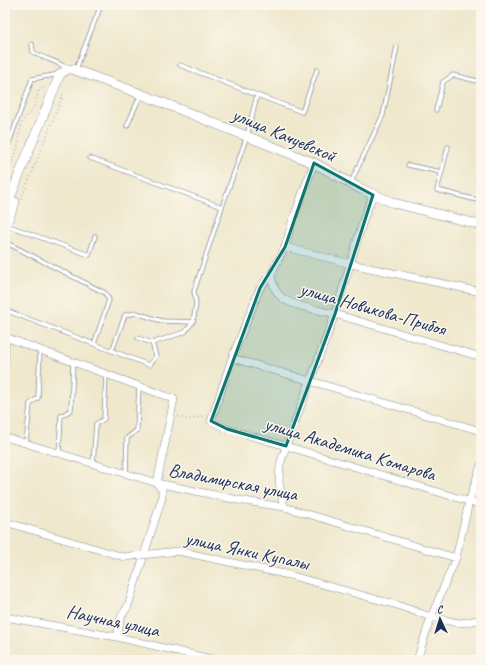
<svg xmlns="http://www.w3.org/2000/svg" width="486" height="665" font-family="Caveat,sans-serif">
  <rect width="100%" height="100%" fill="#fbf7ec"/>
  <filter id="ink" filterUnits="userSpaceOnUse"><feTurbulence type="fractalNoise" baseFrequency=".025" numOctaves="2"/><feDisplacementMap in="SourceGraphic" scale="8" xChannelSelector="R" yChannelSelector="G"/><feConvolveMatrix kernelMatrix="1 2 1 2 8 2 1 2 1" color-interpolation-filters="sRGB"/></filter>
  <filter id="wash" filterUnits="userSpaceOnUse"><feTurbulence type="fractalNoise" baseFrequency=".012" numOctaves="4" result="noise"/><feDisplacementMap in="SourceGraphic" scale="16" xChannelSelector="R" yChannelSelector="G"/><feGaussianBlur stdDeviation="0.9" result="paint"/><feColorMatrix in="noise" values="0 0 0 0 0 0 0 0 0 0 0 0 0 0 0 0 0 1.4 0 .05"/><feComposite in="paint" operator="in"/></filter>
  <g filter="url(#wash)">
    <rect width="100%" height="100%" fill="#efe8cd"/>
  </g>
  <g filter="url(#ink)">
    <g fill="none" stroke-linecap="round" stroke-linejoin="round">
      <defs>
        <path id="service" d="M 32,44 L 33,52 C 44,59 58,61 68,69
          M 76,69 L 101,5
          M 257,95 L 302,112 L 317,70
          M 436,110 L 443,82 L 453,75 L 481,82
          M 127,126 L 141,94
          M 448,147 L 437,190 L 481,201
          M 5,154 L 32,79 L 59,74
          M 90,158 L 222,207
          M 481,164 L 478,178 L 481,178
          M 408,165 L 441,172
          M 351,182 L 383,115 L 397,47
          M 6,225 L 89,255 L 95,236
          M 5,242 L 105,293 L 109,300 L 94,344
          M 5,310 L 149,365 L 156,356 L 152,343
          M 138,338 L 152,343 L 185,332 L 193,322 L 196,304 L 194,291 L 222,207 L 247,136 L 257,95 L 180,65
          M 112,351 L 125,315 L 136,313 L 162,321 L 193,322
          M 5,387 L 7,338
          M 26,443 L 30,404 L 38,398 L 40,350
          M 59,453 L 61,416 L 71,410 L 73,362
          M 93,464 L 96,424 L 104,419 L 106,374
          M 126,474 L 127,438 L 137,430 L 139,386"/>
        <path id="minor" d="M 314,163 L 292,222 L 285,247 L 271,274 L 260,288 L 232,358 L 211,421 L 227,429 L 286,446 L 481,505
          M 285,247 L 351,264 L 481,292
          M 271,274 C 272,283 275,292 282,298 C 295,307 319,310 335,314 C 384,328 432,343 481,357
          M 5,337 L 174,399 L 157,483 L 162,490 L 162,498 L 128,606 L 121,617 L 117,637
          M 232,358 L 481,431
          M 5,437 L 157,483 L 238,500 L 284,507 L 456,558
          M 284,507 L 279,483 L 280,465 L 286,446 L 335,314 L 364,218 L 373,195
          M 5,522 L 124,557 L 178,551 L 289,575 L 397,605 L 431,617 L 458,623 L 469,622 L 481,619
          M 5,617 L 117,637 L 215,660
          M 417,660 L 431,617 L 456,558 L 469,502 L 481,465"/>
        <path id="tertiary" d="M 5,210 L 60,74 L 68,69 L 72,69 L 141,94 L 314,163 L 361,189 L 394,203 L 481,225
          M 5,227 L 15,202"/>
      </defs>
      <use href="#service" stroke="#858c96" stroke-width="5"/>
      <use href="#minor" stroke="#858c96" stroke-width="8"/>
      <use href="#tertiary" stroke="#858c96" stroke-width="10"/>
      <path stroke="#858c96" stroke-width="1" stroke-dasharray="1 3" stroke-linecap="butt" d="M 5,180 L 18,147 L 19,133 L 22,122 L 34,108 L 40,87 L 46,89
        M 21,199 L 63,95 L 60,94
        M 178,416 L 189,420 L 202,416 L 205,416"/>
      <use href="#service" stroke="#fff" stroke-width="3.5"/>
      <use href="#minor" stroke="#fff" stroke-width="7"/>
      <use href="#tertiary" stroke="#fff" stroke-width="9"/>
    </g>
  </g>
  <path fill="#0f766e" fill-opacity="0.2" stroke="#0f766e" stroke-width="3" stroke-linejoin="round" d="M 314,163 L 373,195 L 335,314 L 286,446 L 227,429 L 211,421 L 260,288 L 285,247 Z"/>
  <g text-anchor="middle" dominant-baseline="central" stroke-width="3" stroke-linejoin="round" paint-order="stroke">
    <g font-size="19" fill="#1b2f5e" stroke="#fbf7ec">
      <text transform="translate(284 135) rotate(23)">улица Качуевской</text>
      <text transform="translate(373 309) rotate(16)">улица Новикова-Прибоя</text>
      <text transform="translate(350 449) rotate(17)">улица Академика Комарова</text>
      <text transform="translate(233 482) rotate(11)">Владимирская улица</text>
      <text transform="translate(247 551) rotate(12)">улица Янки Купалы</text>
      <text transform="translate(113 621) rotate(12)">Научная улица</text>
    </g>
  </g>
  <rect width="486" height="665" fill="none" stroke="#fbf7ec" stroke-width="20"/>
  <g transform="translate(440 619) rotate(356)" stroke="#fbf7ec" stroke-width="3" paint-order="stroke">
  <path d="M0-3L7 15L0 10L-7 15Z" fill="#1b2f5e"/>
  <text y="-6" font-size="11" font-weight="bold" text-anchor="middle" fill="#1b2f5e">С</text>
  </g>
</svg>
